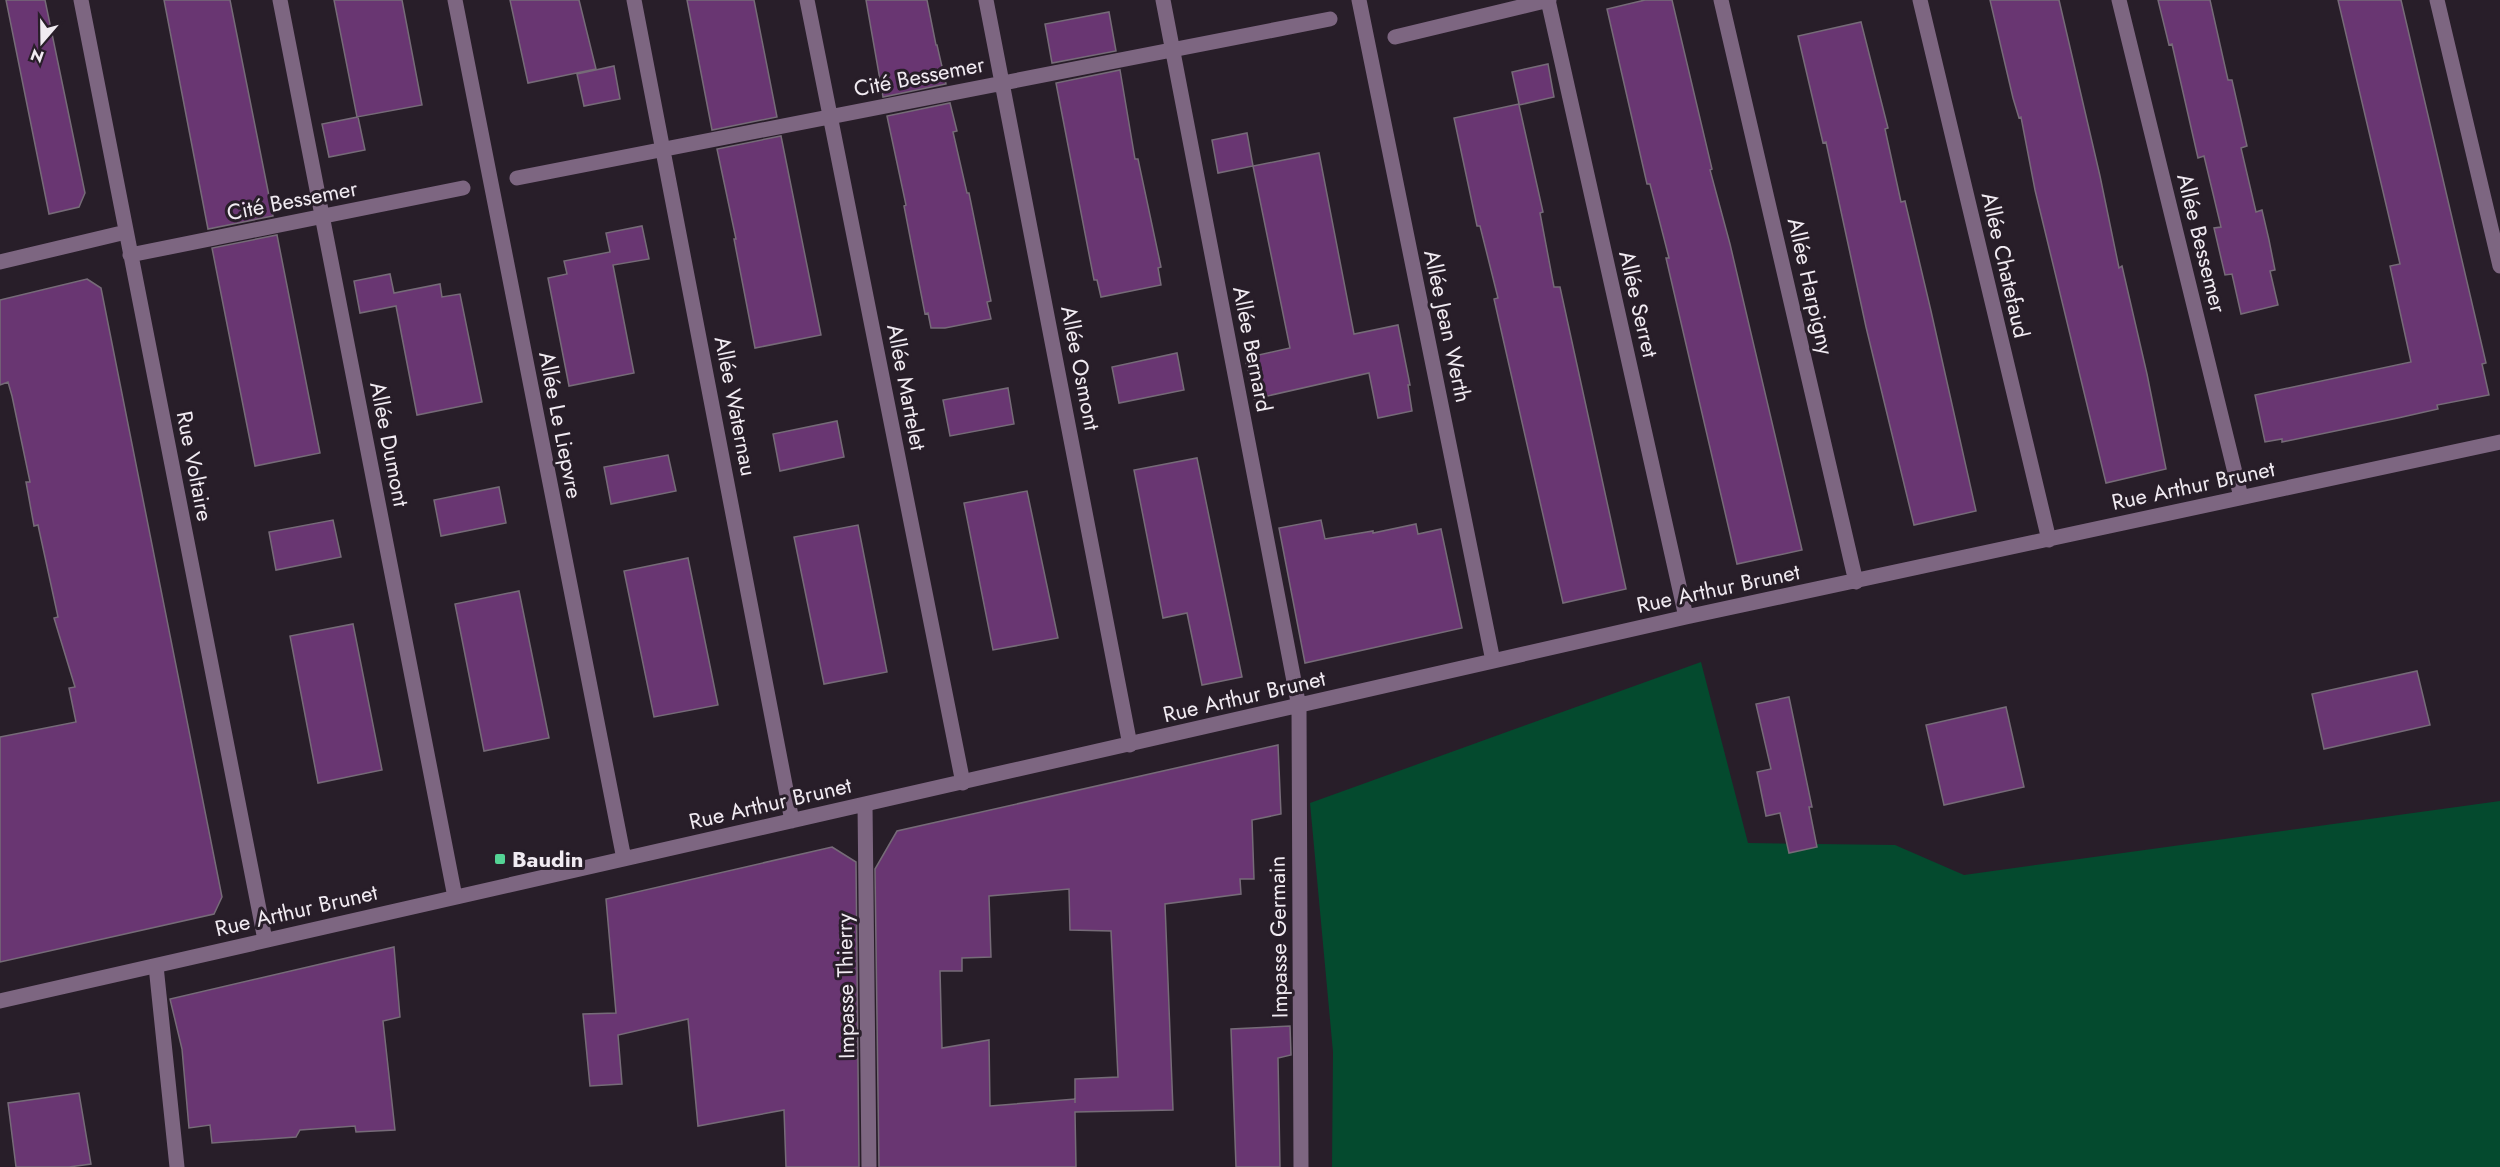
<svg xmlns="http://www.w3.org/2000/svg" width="2500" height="1167" font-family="Jost,sans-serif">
  <rect width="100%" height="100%" fill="#281e29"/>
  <path fill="#044a2e" d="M 1701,662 L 1748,843 L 1895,845 L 1964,875 L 2500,801 L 2500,1167 L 1332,1167 L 1333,1052 L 1310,803 Z"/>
  <path fill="#693672" stroke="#766b78" stroke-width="1.5" fill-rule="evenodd" d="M 6,0 L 45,0 L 85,193 L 79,207 L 49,214 Z
    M 164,0 L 230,0 L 273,216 L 208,229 Z
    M 334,0 L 402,0 L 422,105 L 357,117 Z
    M 510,0 L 579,0 L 596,69 L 528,83 Z
    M 687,0 L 754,0 L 777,117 L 712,130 Z
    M 866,0 L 927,0 L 936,45 L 937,45 L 946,84 L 883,97 Z
    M 1645,0 L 1672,0 L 1712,169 L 1710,170 L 1730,244 L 1802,550 L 1737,564 L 1666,258 L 1669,258 L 1650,184 L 1647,184 L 1607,9 Z
    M 1990,0 L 2059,0 L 2100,176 L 2119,268 L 2122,266 L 2147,374 L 2166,469 L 2106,483 L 2035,190 L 2021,117 L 2019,118 L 2013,98 Z
    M 2158,0 L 2210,0 L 2228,80 L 2232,80 L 2247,146 L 2241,148 L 2256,212 L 2262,210 L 2269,240 L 2275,270 L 2270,271 L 2278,305 L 2241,314 L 2232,274 L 2225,275 L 2214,228 L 2221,227 L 2204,156 L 2198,158 L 2172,44 L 2169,45 Z
    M 2338,0 L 2401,0 L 2486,363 L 2482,364 L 2489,395 L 2437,405 L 2438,409 L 2398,418 L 2282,442 L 2282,439 L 2265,442 L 2255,395 L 2411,362 L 2390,266 L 2400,264 Z
    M 1109,12 L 1116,51 L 1052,63 L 1045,24 Z
    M 1861,22 L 1888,128 L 1885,129 L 1901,202 L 1905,201 L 1931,311 L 1976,511 L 1914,525 L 1866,327 L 1826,142 L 1823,143 L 1798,36 Z
    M 1548,64 L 1554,97 L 1519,105 L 1543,212 L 1540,213 L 1554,287 L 1560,287 L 1626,589 L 1563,603 L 1494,299 L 1498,298 L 1480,226 L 1477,226 L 1454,118 L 1519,104 L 1512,72 Z
    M 614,66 L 620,99 L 584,106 L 577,74 Z
    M 1120,70 L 1135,159 L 1138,159 L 1161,267 L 1158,268 L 1161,285 L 1101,297 L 1097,280 L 1094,280 L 1056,83 Z
    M 950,103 L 957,131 L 953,132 L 967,193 L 969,193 L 991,301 L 987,302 L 991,319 L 945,328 L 931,328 L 928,313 L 925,314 L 904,206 L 906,205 L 887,116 Z
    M 358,117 L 365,150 L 329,157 L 322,124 Z
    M 1247,133 L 1253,166 L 1218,173 L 1212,140 Z
    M 781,136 L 821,335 L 755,348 L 734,239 L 736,239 L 717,149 Z
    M 1319,153 L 1354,334 L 1398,325 L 1410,385 L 1408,385 L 1412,411 L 1378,418 L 1369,373 L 1254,399 L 1245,358 L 1290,348 L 1253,166 Z
    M 642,226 L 649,259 L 613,265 L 634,373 L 569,386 L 548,278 L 567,274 L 564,261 L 610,252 L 606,233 Z
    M 277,235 L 320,453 L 255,466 L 212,248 Z
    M 390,274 L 394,293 L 440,284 L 442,297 L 460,294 L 482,402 L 417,415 L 396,306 L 360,313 L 354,281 Z
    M 87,279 L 101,288 L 222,897 L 214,914 L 0,962 L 0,737 L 76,722 L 69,688 L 75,687 L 54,618 L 58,617 L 38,525 L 34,526 L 26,482 L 30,482 L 12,396 L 8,382 L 0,385 L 0,300 Z
    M 1177,353 L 1184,390 L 1119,403 L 1112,367 Z
    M 1008,388 L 1014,424 L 950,436 L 943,400 Z
    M 837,421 L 844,457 L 780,471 L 773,434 Z
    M 668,455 L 676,491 L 611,504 L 604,467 Z
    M 1197,458 L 1242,677 L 1202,685 L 1187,613 L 1163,618 L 1134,470 Z
    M 499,487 L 506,523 L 441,536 L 434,500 Z
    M 1027,491 L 1058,638 L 993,650 L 964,503 Z
    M 333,520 L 341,557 L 276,570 L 269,532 Z
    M 1321,520 L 1325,539 L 1373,531 L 1373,533 L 1416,524 L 1418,534 L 1441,529 L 1462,628 L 1305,663 L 1279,528 Z
    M 858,525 L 887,672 L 824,684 L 794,537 Z
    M 688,558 L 718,705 L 654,717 L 624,571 Z
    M 519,591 L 549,738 L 484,751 L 455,604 Z
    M 353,624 L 382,770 L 318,783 L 290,636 Z
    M 2417,671 L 2430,725 L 2324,749 L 2312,694 Z
    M 1789,697 L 1812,807 L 1809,807 L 1817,847 L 1789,853 L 1780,813 L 1766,816 L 1757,772 L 1771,769 L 1756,704 Z
    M 2006,707 L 2024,787 L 1944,805 L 1926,725 Z
    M 1278,745 L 1281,814 L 1252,820 L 1254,879 L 1240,879 L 1241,894 L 1165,904 L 1173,1110 L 1075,1112 L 1076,1167 L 879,1167 L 875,869 L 897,831 ZM 1069,889 L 1070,930 L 1111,931 L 1118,1077 L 1075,1079 L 1075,1103 L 1075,1099 L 990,1106 L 989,1040 L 942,1048 L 940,971 L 962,971 L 962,958 L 991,957 L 989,896 Z
    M 832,847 L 856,862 L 859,1167 L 786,1167 L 784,1110 L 698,1126 L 688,1019 L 618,1035 L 622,1084 L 590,1086 L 583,1014 L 616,1013 L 606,899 Z
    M 394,947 L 400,1017 L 383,1021 L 395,1130 L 356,1132 L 355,1126 L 300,1130 L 296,1137 L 212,1143 L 210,1125 L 189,1128 L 182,1049 L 170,999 Z
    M 1290,1026 L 1291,1055 L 1278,1058 L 1280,1167 L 1236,1167 L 1231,1029 Z
    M 79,1093 L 91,1164 L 69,1167 L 16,1167 L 8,1103 Z"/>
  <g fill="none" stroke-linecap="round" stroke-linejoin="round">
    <path stroke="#7d6681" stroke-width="15" d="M 81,0 L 265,940
      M 280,0 L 455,897
      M 455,0 L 624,859
      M 634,0 L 792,821
      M 807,0 L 963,783
      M 986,0 L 1130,745
      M 1163,0 L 1299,707 L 1301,1167
      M 1359,0 L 1493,661
      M 1548,0 L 1686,617
      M 1721,0 L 1856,582
      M 1920,0 L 2049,540
      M 2119,0 L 2241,497
      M 2437,0 L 2500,266
      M 1395,37 L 1549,0
      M 517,178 L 1330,19
      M 130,255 L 463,188
      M 0,262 L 126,232
      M 865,804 L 869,1167
      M 156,966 L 177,1167
      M 0,1001 L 1686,617 L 2500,442"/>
  </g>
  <rect fill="#54d395" stroke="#281e29" stroke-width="2" x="494" y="853" width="12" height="12" rx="3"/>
  <g text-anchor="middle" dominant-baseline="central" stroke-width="6" stroke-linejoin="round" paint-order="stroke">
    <g font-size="22" fill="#f1ebf2" stroke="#281e29">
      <text transform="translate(919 76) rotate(-11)">Cité Bessemer</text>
      <text transform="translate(292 200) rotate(-11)">Cité Bessemer</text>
      <text transform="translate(2202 243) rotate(76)">Allée Bessemer</text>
      <text transform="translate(2006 265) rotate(77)">Allée Chatefaud</text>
      <text transform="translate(1811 286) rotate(77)">Allée Harpigny</text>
      <text transform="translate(1639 304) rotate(77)">Allée Serret</text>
      <text transform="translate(1448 326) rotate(78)">Allée Jean Werth</text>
      <text transform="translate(1253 349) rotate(79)">Allée Bernard</text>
      <text transform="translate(1081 368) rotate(79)">Allée Osmont</text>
      <text transform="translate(907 387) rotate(79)">Allée Martelet</text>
      <text transform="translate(736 406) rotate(79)">Allée Waternau</text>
      <text transform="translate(561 425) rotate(79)">Allée Le Liepvre</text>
      <text transform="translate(390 444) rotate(79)">Allée Dumont</text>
      <text transform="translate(195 466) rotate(79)">Rue Voltaire</text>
      <text transform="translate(2193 485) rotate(-12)">Rue Arthur Brunet</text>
      <text transform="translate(1718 588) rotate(-12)">Rue Arthur Brunet</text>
      <text transform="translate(1244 696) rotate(-13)">Rue Arthur Brunet</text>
      <text transform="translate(770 803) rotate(-13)">Rue Arthur Brunet</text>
      <text transform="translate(296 910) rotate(-13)">Rue Arthur Brunet</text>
      <text transform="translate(1278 937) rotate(-91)">Impasse Germain</text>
      <text transform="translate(845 986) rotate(-91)">Impasse Thierry</text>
    </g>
    <g font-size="22" font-weight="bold" fill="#f1ebf2" stroke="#281e29" text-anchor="start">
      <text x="512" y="859">Baudin</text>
    </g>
  </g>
  <g transform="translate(42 42) rotate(200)" stroke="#281e29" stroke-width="4.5" paint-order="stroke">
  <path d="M0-4.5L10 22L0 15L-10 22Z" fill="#f1ebf2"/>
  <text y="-9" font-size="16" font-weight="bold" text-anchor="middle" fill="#f1ebf2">N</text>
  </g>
</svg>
